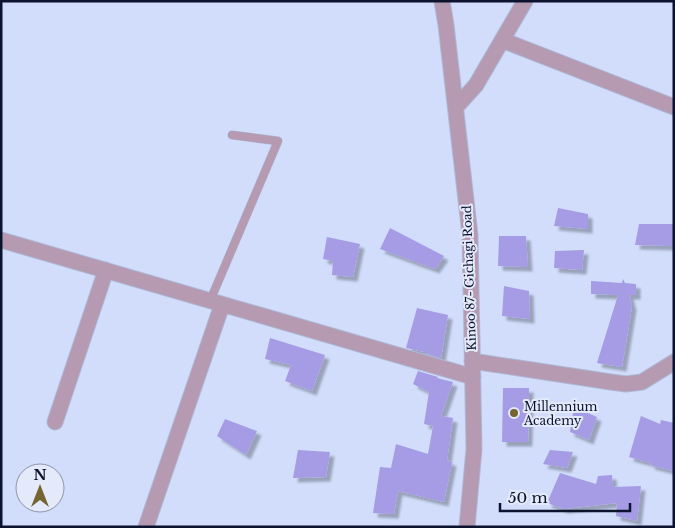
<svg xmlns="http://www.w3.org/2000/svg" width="675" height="528" font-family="'Libre Baskerville',serif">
  <defs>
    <filter id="shadow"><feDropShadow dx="4.5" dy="4.5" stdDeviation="1" flood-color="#0004"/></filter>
  </defs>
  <rect width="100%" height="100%" fill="#d1ddfb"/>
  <path fill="#a59ce5" filter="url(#shadow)" d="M 558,208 L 588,214 L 588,229 L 554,226 Z
    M 639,224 L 674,224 L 674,246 L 635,245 Z
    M 390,228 L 444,256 L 435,269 L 380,249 Z
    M 499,236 L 526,236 L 528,267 L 498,266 Z
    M 327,237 L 360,244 L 353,277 L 332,275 L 333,261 L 323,259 Z
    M 584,250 L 582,270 L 554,268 L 555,251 Z
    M 623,279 L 625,283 L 636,284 L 636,295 L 629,295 L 632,306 L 622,367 L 597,363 L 618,295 L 591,294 L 591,281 L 622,283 Z
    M 504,286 L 529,291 L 530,319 L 502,316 Z
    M 417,308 L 448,315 L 441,358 L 425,353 L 425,352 L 406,348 Z
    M 270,338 L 325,355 L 312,391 L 285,381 L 291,365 L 265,359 Z
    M 418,371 L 438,377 L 437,378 L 453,382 L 441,416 L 453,418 L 447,460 L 452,462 L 444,502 L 398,491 L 394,514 L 373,513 L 380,467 L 391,468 L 396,444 L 428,454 L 433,426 L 424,424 L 429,392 L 413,384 Z
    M 503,388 L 529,388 L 528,442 L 502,442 Z
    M 574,407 L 597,417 L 589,440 L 570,432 Z
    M 641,416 L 660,424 L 661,420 L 674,423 L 674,471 L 650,465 L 651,463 L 629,457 Z
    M 225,419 L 257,431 L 246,455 L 217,436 Z
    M 298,450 L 330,452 L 326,477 L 293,478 Z
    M 550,450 L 573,452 L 567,468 L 543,464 Z
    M 560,473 L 596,484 L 598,476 L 612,475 L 613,487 L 641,486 L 637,521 L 616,516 L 617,503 L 564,509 L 547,503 Z"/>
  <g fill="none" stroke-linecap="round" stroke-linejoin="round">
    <defs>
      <path id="service" d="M 210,301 L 278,141 L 232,135"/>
      <path id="minor" d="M 442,1 L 446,25 L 470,235 L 474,449 L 467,527
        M 502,40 L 674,107
        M 456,107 L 476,85 L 525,1
        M 1,240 L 473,377
        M 472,361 L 611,382 L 626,384 L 642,382 L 674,362
        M 55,422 L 106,270
        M 146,527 L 222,305"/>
    </defs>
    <use href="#service" stroke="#adb9d6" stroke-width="9"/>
    <use href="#minor" stroke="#adb9d6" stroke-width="17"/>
    <use href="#service" stroke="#b59ab2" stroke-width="8"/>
    <use href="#minor" stroke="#b59ab2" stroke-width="15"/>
  </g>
  <circle fill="#766432" stroke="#e4eafa" stroke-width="2" cx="514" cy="413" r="5"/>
  <g text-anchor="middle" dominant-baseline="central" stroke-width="4" stroke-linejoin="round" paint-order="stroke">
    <g font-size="12" fill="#0b132e" stroke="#e4eafa">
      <text transform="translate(469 278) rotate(-92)">Kinoo 87- Gichagi Road</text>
    </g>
    <g font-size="12" fill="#0b132e" stroke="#e4eafa" text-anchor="start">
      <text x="524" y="406">Millennium<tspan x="524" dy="14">Academy</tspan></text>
    </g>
  </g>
  <rect width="675" height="528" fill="none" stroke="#0b132e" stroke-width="5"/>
  <g transform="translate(40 488)"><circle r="24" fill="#e4eafa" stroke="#8d94a8"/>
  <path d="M0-4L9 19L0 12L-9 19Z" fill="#766432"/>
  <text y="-8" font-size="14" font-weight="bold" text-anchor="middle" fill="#0b132e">N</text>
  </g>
  <path d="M500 503v8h130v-8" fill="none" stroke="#0b132e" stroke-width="2.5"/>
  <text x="508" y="503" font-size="15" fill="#0b132e" stroke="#e4eafa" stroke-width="4" paint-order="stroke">50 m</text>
</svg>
